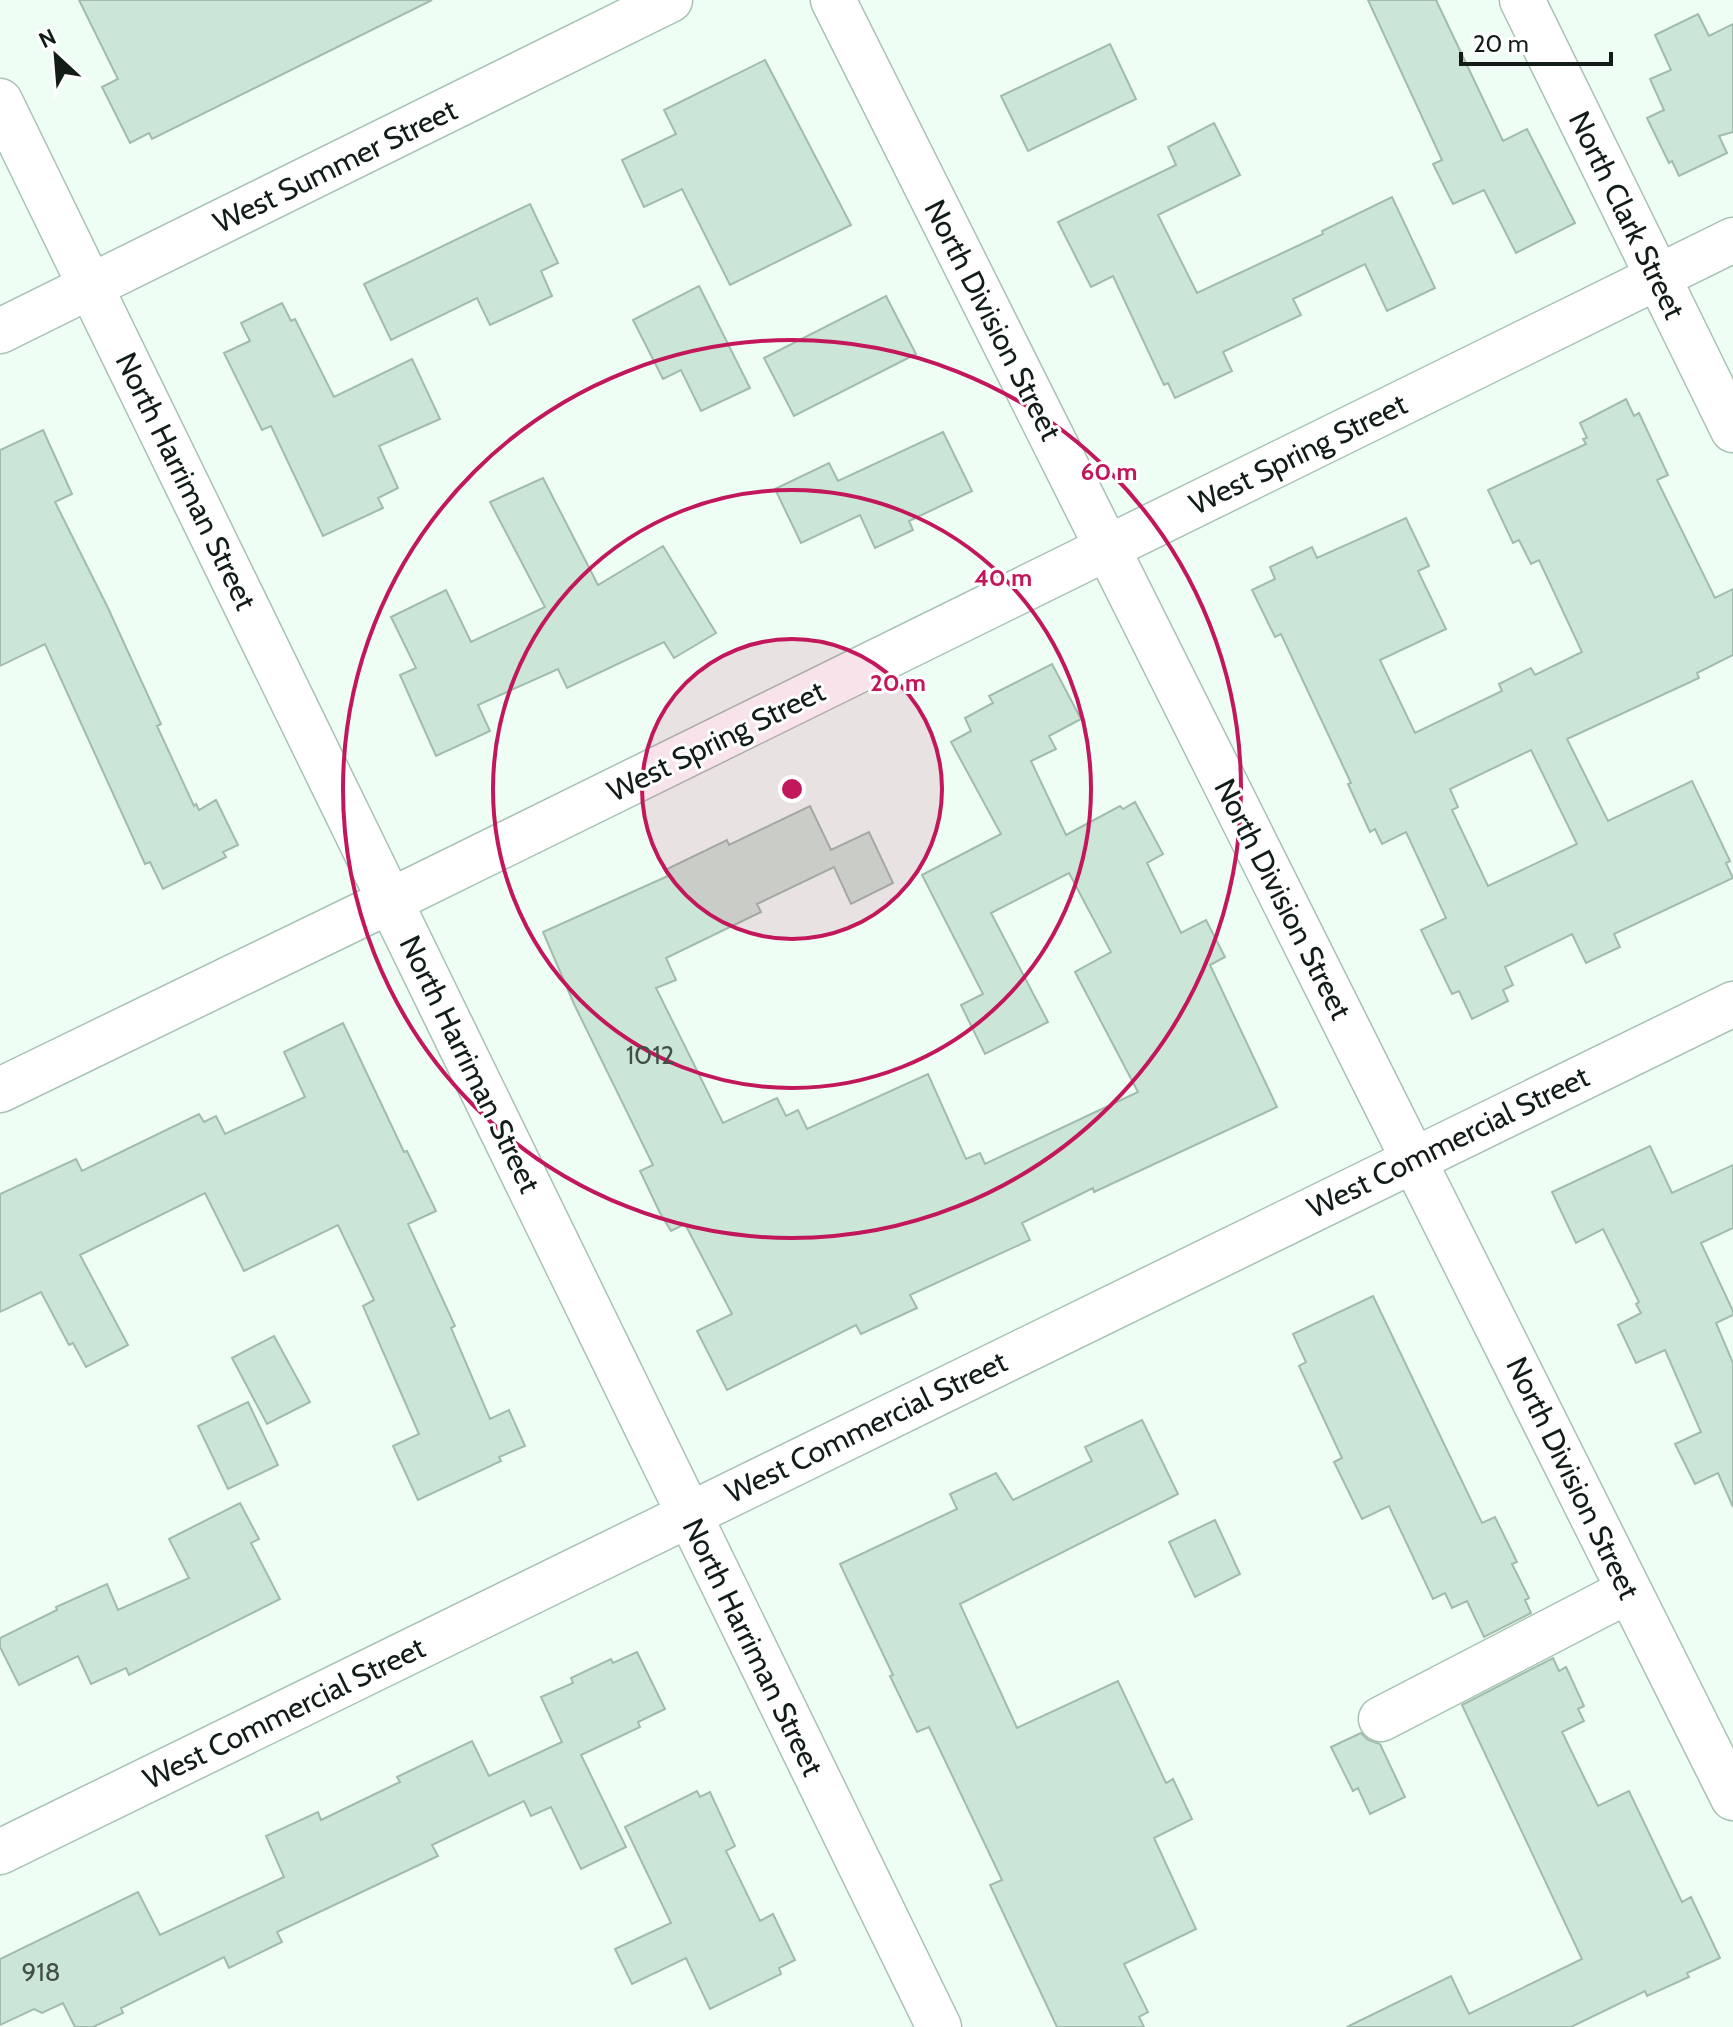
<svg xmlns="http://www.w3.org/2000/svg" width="1733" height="2027" font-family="Cabin,sans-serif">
  <rect width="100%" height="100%" fill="#eefef5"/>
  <path fill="#cbe6d7" stroke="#a1bbad" stroke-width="2" fill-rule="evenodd" d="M 79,0 L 432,0 L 152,139 L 149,133 L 130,143 L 102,87 L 118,79 Z
    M 1368,0 L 1436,0 L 1503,141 L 1527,129 L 1575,223 L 1516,253 L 1484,190 L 1453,204 L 1433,164 L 1442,160 Z
    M 1698,14 L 1709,36 L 1733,24 L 1733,132 L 1719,136 L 1727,153 L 1679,176 L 1672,161 L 1669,163 L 1647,118 L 1664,110 L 1650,79 L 1671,70 L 1655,35 Z
    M 1110,44 L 1136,99 L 1028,151 L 1001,96 Z
    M 765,60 L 851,225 L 730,285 L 682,189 L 644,207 L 622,160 L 676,134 L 664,110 Z
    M 1214,123 L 1240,175 L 1158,215 L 1197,293 L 1323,234 L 1322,231 L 1392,197 L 1435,288 L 1387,311 L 1365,264 L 1293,299 L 1301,315 L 1223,352 L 1232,371 L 1175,398 L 1168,383 L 1164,385 L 1113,276 L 1091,287 L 1058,222 L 1176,165 L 1168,147 Z
    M 530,204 L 558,263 L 541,271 L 552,296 L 490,325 L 477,298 L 391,340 L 364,284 Z
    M 699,286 L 750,388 L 701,411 L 681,370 L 663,379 L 633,320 Z
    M 886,296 L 916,354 L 794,416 L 764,358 Z
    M 282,303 L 291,321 L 295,319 L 334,397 L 412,359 L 440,419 L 379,446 L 398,488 L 378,498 L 383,508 L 323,536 L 271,426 L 262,430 L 224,353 L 250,341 L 241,323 Z
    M 1626,399 L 1634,416 L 1639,413 L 1668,475 L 1657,480 L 1715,598 L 1733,589 L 1733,655 L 1697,673 L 1699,678 L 1567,739 L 1608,821 L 1692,781 L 1730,861 L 1726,863 L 1733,878 L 1614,934 L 1620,947 L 1586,963 L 1572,934 L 1505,967 L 1513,985 L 1503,990 L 1508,1001 L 1472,1019 L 1459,991 L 1452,994 L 1421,930 L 1446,918 L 1406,832 L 1382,844 L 1375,829 L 1370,832 L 1348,784 L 1351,783 L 1281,634 L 1275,637 L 1252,590 L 1275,579 L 1270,567 L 1312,547 L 1317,558 L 1406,518 L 1429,566 L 1418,571 L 1446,629 L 1380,660 L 1415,733 L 1502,691 L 1499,684 L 1531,668 L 1535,675 L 1582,652 L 1539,560 L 1531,564 L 1519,540 L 1513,543 L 1488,490 L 1586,444 L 1583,439 L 1587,438 L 1580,423 ZM 1531,750 L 1577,844 L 1488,886 L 1452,810 L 1458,807 L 1450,789 Z
    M 43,430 L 72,494 L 55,502 L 108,608 L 161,724 L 157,726 L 194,806 L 196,804 L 199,810 L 216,800 L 238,845 L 223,852 L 226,857 L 163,889 L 150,862 L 145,864 L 45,644 L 0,666 L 0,450 Z
    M 943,432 L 972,491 L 909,521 L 913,530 L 875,548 L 860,515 L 801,543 L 775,489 L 829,463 L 838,481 Z
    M 543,478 L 598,585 L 663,546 L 716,633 L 674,658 L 664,642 L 567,688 L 558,669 L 478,705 L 490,731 L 436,756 L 400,675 L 416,668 L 391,617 L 446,590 L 471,642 L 545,607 L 490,502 Z
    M 1052,664 L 1081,719 L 1049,736 L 1056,749 L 1031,761 L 1066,835 L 1120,806 L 1123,809 L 1135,802 L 1163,854 L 1147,863 L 1181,933 L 1206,920 L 1225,957 L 1210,965 L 1277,1107 L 1094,1192 L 1093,1188 L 1022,1223 L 1030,1240 L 910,1295 L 917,1308 L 861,1334 L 856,1325 L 727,1390 L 697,1331 L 732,1314 L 685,1224 L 671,1231 L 660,1213 L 640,1171 L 653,1165 L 574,1004 L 543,932 L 668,876 L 665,870 L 727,840 L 729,845 L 810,806 L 831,850 L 869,832 L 893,883 L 851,904 L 834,867 L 757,904 L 761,912 L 666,958 L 676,980 L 656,988 L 723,1123 L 777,1098 L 786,1116 L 798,1110 L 807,1129 L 928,1074 L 966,1159 L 980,1153 L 985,1164 L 1138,1092 L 1075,972 L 1111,952 L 1069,873 L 991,913 L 1048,1022 L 985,1054 L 961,1005 L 983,994 L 922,875 L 1001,834 L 951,742 L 971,731 L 965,718 L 993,703 L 989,696 Z
    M 343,1023 L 404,1152 L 407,1151 L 436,1211 L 408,1224 L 455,1326 L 451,1328 L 490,1419 L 509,1410 L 525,1446 L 499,1457 L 501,1461 L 418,1500 L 393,1446 L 419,1434 L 363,1306 L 374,1300 L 338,1225 L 244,1271 L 205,1193 L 80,1255 L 128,1345 L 86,1367 L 73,1343 L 69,1345 L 41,1292 L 0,1312 L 0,1194 L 76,1159 L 82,1171 L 199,1114 L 204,1122 L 216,1116 L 225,1134 L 305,1097 L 284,1052 Z
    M 1650,1146 L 1672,1193 L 1733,1165 L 1733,1228 L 1701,1243 L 1733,1311 L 1733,1315 L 1716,1323 L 1733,1363 L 1733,1507 L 1718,1473 L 1695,1484 L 1675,1444 L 1701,1432 L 1665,1350 L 1636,1363 L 1618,1325 L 1641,1313 L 1636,1304 L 1639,1302 L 1603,1229 L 1576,1243 L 1552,1192 Z
    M 1373,1296 L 1482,1523 L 1495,1517 L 1517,1562 L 1512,1564 L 1529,1598 L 1525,1600 L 1531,1613 L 1484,1637 L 1467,1601 L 1452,1608 L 1445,1593 L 1433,1599 L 1389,1506 L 1362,1519 L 1334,1462 L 1342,1458 L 1299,1366 L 1306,1362 L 1293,1334 Z
    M 274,1336 L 310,1402 L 267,1424 L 232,1358 Z
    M 248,1402 L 278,1465 L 228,1489 L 198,1426 Z
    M 1142,1420 L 1178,1494 L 960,1604 L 1017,1728 L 1118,1681 L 1166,1783 L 1173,1779 L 1192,1819 L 1154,1838 L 1196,1929 L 1124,1964 L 1148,2012 L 1139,2017 L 1144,2027 L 1057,2027 L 990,1885 L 1002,1880 L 929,1727 L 917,1732 L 890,1676 L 893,1675 L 840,1564 L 957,1509 L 950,1494 L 996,1473 L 1013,1500 L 1092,1461 L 1085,1447 Z
    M 240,1503 L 259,1539 L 251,1543 L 280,1599 L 129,1675 L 126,1668 L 91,1684 L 78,1656 L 19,1685 L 0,1647 L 0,1638 L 57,1610 L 56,1607 L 107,1584 L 118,1610 L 189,1578 L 169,1539 Z
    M 1215,1520 L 1240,1574 L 1195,1597 L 1169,1542 Z
    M 637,1652 L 665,1709 L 638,1722 L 640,1727 L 581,1755 L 626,1847 L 581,1869 L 551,1807 L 531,1816 L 524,1801 L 432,1845 L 438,1856 L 277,1932 L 282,1942 L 229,1968 L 224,1957 L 121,2008 L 123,2013 L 93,2027 L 75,2027 L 63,2003 L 42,2013 L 34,2009 L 0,2025 L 0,1959 L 138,1892 L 160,1935 L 284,1877 L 266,1836 L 318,1812 L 321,1820 L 400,1782 L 397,1777 L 472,1741 L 489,1776 L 562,1742 L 541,1697 L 573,1683 L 571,1678 L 611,1659 L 613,1663 Z
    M 1553,1658 L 1559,1671 L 1566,1667 L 1584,1706 L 1578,1709 L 1584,1721 L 1562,1732 L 1598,1806 L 1629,1791 L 1682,1902 L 1691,1897 L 1720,1958 L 1687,1973 L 1689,1977 L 1647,1996 L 1645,1991 L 1571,2027 L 1347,2027 L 1451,1976 L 1469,2014 L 1582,1959 L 1462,1705 Z
    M 1361,1733 L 1368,1740 L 1380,1744 L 1405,1797 L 1370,1814 L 1358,1788 L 1353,1791 L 1331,1747 Z
    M 697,1791 L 700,1797 L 710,1792 L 735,1846 L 726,1851 L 760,1921 L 773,1914 L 795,1960 L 779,1968 L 781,1974 L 710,2009 L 686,1958 L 632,1984 L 615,1949 L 671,1923 L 625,1827 Z"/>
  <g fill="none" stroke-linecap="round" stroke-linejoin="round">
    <defs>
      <path id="minor" d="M 833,0 L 1733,1798
        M 1522,0 L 1733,430
        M 0,101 L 939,2027
        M 0,331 L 670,0
        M 0,1090 L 392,900 L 1733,240
        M 1381,1719 L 1628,1591
        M 0,1852 L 1733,1004"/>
    </defs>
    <use href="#minor" stroke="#a8c2b4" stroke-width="47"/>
    <use href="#minor" stroke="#fff" stroke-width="44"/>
  </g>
  <circle cx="792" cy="789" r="150" fill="#c2185b" fill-opacity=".12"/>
  <g fill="none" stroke="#c2185b" stroke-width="4">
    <circle cx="792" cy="789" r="150"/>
    <circle cx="792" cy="789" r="299"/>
    <circle cx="792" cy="789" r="449"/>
  </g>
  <g text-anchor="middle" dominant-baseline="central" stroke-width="6" stroke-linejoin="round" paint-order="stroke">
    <g font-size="26" fill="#414f47">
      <text x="650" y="1055">1012</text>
      <text x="41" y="1972">918</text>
    </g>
    <g font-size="30" fill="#131d17" stroke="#fff">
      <text transform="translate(335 166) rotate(-26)">West Summer Street</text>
      <text transform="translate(1627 215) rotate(64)">North Clark Street</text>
      <text transform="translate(993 320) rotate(63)">North Division Street</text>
      <text transform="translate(1298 454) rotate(-26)">West Spring Street</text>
      <text transform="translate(186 481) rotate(64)">North Harriman Street</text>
      <text transform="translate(716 741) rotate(-26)">West Spring Street</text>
      <text transform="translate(1283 899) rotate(63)">North Division Street</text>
      <text transform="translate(470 1064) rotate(64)">North Harriman Street</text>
      <text transform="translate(1448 1142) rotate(-26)">West Commercial Street</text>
      <text transform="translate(866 1427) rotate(-26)">West Commercial Street</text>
      <text transform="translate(1573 1478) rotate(64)">North Division Street</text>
      <text transform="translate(753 1647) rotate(64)">North Harriman Street</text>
      <text transform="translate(284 1713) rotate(-26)">West Commercial Street</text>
    </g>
  </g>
  <circle cx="792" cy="789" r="12" fill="#c2185b" stroke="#fff" stroke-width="4"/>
  <g font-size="24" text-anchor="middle" font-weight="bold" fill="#c2185b" stroke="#fff" stroke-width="6" stroke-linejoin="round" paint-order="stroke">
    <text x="1109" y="480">60 m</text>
    <text x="1003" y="586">40 m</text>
    <text x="898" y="691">20 m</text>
  </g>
  <g transform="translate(56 56) rotate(334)" stroke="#ffffff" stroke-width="6" paint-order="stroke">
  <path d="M0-6L14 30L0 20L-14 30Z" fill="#131d17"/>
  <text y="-12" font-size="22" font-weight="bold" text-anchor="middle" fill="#131d17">N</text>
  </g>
  <path d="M1461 52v12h150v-12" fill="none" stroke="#131d17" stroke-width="4"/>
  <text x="1473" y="52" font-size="24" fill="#131d17" stroke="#ffffff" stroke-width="6" paint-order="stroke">20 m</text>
</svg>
